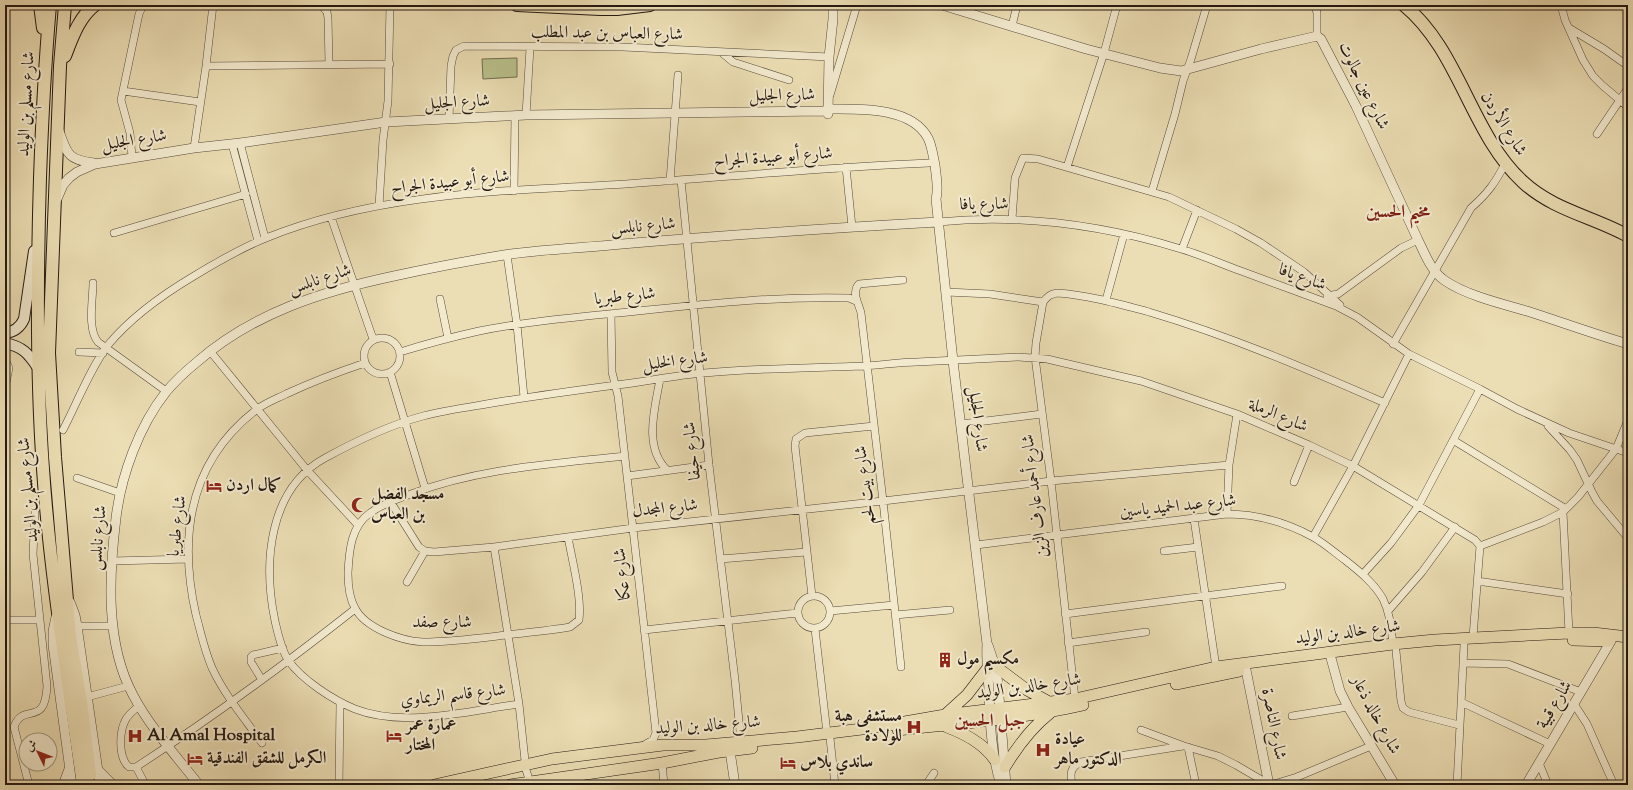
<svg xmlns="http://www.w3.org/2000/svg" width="1633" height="790" font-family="'Sorts Mill Goudy',Amiri,serif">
  <rect width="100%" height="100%" fill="#ecdeb4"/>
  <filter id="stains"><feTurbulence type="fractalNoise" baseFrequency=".005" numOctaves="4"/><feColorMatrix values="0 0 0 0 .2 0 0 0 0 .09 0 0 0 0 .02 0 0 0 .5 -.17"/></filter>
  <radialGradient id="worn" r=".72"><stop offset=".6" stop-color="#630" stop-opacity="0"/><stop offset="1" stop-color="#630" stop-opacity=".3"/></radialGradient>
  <path fill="#b9c18c" stroke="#6e6d4e" d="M 517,58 L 517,77 L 483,79 L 482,59 Z"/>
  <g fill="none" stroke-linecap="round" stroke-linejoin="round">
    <path stroke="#c4b793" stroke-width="12" stroke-dasharray="12 6" stroke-linecap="butt" d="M 91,784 L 91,785"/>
    <defs>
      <path id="minor" d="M 321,5 L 327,12 L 328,18 L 329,64
        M 1315,5 L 1317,13 L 1317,36
        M 1561,5 L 1565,20 L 1583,60 L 1593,76 L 1602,85 L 1628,107
        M 1012,26 L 1017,5
        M 1569,28 L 1604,49 L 1628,66
        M 721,52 L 733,62 L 789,80
        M 206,66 L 390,64
        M 123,91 L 200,102
        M 830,95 L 857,5
        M 526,115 L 530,48
        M 449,119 L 451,66 L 453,56 L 456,50 L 464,46 L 623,47 L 829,57
        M 1597,134 L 1628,88
        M 240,143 L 265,238
        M 232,144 L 258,241
        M 194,148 L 206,66 L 213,5
        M 132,157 L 130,133 L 121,100 L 139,14 L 143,5
        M 846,167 L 852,227
        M 1067,167 L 1104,53 L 1117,5
        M 681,180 L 709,465 L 735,680 L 741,742
        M 670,181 L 678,75
        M 514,191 L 515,116
        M 1152,191 L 1175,114 L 1183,81 L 1191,59 L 1207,5
        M 379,206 L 383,140 L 388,101 L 390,5
        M 331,217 L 373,339
        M 1012,219 L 1015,178 L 1023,158 L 1038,159 L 1169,197 L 1236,229 L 1261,243 L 1304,272 L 1340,305
        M 938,222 C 1020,214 1103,225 1181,249 C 1202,255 1221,264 1241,271 C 1273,283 1304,294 1336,306 L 1357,317 L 1409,354 L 1480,389 L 1517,409 L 1569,433 L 1628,453
        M 114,233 L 246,194
        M 1182,249 L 1197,210
        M 507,255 L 517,325 L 524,397
        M 93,283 C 93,299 87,329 98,342 L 166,391
        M 946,292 L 990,294 L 1043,302
        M 1327,296 L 1338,294 L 1401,248 L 1418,240
        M 440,299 L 448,338
        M 1106,300 L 1124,234
        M 611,314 L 612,372 L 618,396 L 656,733 L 653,740 L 644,745
        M364 356a18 18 0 1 1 36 0a18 18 0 1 1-36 0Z
        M 1393,344 L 1471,208 C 1488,193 1495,183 1505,164
        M 210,351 L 307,470 L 358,525
        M 79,352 L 103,353
        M 400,352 C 426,344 452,337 479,331 C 534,320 591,316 647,310 C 714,303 782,296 849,298 L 856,301
        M 5,359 L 9,368 L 5,388
        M 390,372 L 425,488
        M 660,379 C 655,408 643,447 667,470
        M 961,424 L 1042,414
        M 1548,426 L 1570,450 L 1577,460 L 1592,492 L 1597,501 L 1628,538
        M 63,430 C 76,405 91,367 108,345 C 132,316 162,295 194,276 C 217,262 241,248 266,238 C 379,192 506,191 626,184 C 727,177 828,167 929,163
        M 1453,440 L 1566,509
        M 627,476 L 709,465
        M 77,478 L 120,493
        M 1294,482 L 1309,445
        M 390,501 L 419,547 L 425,551 L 434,552 L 494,547 L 633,528 L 883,501 L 1051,481 L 1229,465
        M 1563,512 L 1569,633
        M 1227,514 L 1229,465 L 1237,414
        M 1194,519 L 1216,667
        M 568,537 C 572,560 582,597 579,620 L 570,627 C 546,631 522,633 498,636 C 473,639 448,642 423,642 C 401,641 365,628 355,608 C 349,598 348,584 348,573 C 349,551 351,526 370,513 C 382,504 397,499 411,494 C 479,468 553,464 625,456
        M 1313,537 L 1353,466 L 1409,354
        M 976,545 L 1227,514 C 1256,514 1287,523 1313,537 C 1324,543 1334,552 1345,560 C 1359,571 1374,583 1383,599 C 1390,613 1391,628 1393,644
        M 1480,546 L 1543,522 L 1563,512 L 1578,497 L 1616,449 L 1628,420
        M 494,547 L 519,704 L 526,770 L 531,785
        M 1164,551 L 1198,547
        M 720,559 L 806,552
        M 112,561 L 188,559
        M 1363,574 L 1391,543 L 1419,505 L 1480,389
        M 1477,581 L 1568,594
        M 407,582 L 425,551
        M798 612a16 16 0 1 1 32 0a16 16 0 1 1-32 0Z
        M 812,596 L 795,446 L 796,439 L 805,433 L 874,426
        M 830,611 L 894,605
        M 1388,611 L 1422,572 L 1455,527
        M 1065,614 L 1282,586
        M 895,615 L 950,610
        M 5,620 L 40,620
        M 77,626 L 112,626
        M 815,629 L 827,733
        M 644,630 L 797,613
        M 1068,643 L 1146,632
        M 1396,651 L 1401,701 L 1403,708 L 1409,712 L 1459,725
        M 1463,663 L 1508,664 L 1581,692
        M 901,667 L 883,501 L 861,313 C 859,304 851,292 859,284 L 903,280
        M 262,680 L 251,662 L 251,657 L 253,655 L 283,648
        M 87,697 L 128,686
        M 1075,699 L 1051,481 L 1035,357 L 1036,343 L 1043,302 C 1047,297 1050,294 1057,293 C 1088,295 1119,304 1149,312 C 1230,336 1307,369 1385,403
        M 1461,702 L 1550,744
        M 519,704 C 468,711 404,728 355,709 C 333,700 302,680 288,660 C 281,649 278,634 275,621 C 263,564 268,489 325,458 C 356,441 390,425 423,416 C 442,411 462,408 481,405 C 526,397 571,391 616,385 C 646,382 675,375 704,373 C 757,368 811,368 864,366 C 882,365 900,362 917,362 C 951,360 984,359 1018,357 L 1047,359 L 1141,381 L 1237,414 L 1309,445 L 1353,466 L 1475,540 L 1480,546 L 1473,637
        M 1574,704 L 1587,724 L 1614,785
        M 139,706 C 134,710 129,714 126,719 C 119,731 118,758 129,767 L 136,767 C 212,718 284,665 355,609
        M 1292,716 L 1348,707
        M 1141,730 L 1184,746 L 1218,756 L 1236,765 L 1265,782 L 1274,784 L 1297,777 L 1371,746
        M 830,738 L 835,785
        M 262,743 C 245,719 226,697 213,670 C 205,653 201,633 196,615 C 178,535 189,462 256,410 C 265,403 276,399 286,394 C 312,382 338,372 365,363
        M 1188,747 L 1196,785
        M 662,763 L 664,785
        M 1539,763 L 1548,785
        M 136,767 L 145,784
        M 29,785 L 14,727 C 23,701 45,729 47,686 L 33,554 L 35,513
        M 339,785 L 340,703
        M 926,785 L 934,773
        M 1072,785 C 1070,774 1070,767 1081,762 L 1183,746
        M 1457,785 L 1464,645"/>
      <path id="tertiary" d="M 942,5 L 1086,49 L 1160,68 L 1181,71 L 1261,49 L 1317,36 L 1321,39 L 1356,106 L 1418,240 C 1425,254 1431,271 1444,280 C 1465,295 1502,304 1527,311 C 1561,322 1594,334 1628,344
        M 1624,5 L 1628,8
        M 828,114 L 829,57 L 833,19 L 833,5
        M 59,131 C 67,154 68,160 94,163
        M 57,199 L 63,185 L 69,178 L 77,172 L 95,164 L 194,148 L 240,143 L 386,122 L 526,115 L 824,111 L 828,109 C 858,109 911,106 928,138 C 932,146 933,156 935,165 C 936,176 939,188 936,199 L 953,361 L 987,644 C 986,659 988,674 989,690 C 990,722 991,754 1001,785
        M 70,602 L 75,615 L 77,626 L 100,785
        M 56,617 L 53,631 L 53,645 L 72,785
        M 988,645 L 995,666 L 998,684 L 1006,785
        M 1331,658 L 1340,691 L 1348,707 L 1395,785
        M 1246,670 L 1269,785
        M 730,751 L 735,785
        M 97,769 L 113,785
        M 63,785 L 69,769
        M 199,785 C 177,757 149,726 133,695 C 105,643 109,575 116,518 C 121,476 139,426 166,392 C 175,381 186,371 197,362 C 253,313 323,291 394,276 C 430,268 467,261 504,255 C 543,249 583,248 622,244 C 727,235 833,228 938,222
        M 1526,785 L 1611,641"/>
      <path id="secondary" d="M 5,333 C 14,332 20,328 24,319 L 34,251
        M 5,343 C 23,347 28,353 38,368"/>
      <path id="primary" d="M 1573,640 L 1609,641
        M 995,666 L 1027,690 L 1051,703
        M 1176,684 L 1239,671
        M 945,715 L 967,695 L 987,669
        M 947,727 C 965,734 983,743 995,760
        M 898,730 C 960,723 1022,719 1083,705
        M 1005,767 C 1017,747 1031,728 1050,713
        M 434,785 L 552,759 L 663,745 L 706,745 L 797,737 L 870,728 L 945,715 L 1075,699 L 1216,667 L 1393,644 L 1435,640 L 1569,633 L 1593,633 L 1628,637
        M 510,785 L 662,763 L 719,752 L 752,748"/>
      <path id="trunk" d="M 40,5 L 43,28
        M 50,5 C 45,63 42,120 40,178 C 37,275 36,372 43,469 C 50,575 68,680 83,785
        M 65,5 L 60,66 L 49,353 L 55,457 L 70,636 L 81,702 L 90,775
        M 517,5 L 600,9 L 617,9 L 650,5
        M 1404,5 C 1460,51 1470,133 1523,182 C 1553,210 1594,217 1628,236
        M 65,56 C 72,38 79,17 95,5"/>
    </defs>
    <use href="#minor" stroke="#564a3a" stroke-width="8"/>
    <use href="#tertiary" stroke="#564a3a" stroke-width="10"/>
    <use href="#secondary" stroke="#241911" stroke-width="12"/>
    <use href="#primary" stroke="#241911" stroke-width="12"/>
    <use href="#trunk" stroke="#241911" stroke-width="14"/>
    <use href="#minor" stroke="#f3eace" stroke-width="7"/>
    <use href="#tertiary" stroke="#f3eace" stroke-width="9"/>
    <use href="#secondary" stroke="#f3eace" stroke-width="10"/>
    <use href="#primary" stroke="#ecdeb4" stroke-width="11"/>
    <use href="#trunk" stroke="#ecdeb4" stroke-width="12"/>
  </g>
  <defs>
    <symbol id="hotel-bare" viewBox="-9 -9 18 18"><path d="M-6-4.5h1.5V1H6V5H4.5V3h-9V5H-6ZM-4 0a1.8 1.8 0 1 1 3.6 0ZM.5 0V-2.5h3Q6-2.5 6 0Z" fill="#8f2418" stroke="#f3eace" stroke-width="2.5" paint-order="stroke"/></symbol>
    <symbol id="mosque-bare" viewBox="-9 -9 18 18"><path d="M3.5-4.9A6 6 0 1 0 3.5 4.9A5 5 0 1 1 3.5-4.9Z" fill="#8f2418" stroke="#f3eace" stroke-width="2.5" paint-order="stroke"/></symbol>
    <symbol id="building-bare" viewBox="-9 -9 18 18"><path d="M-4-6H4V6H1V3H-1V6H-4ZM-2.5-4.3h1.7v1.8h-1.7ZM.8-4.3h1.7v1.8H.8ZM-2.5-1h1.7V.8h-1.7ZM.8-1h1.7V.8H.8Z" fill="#8f2418" stroke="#f3eace" stroke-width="2.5" paint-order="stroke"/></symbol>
    <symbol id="hospital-bare" viewBox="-9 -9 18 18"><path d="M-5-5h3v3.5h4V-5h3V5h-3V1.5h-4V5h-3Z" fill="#8f2418" stroke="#f3eace" stroke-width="2.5" paint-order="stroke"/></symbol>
  </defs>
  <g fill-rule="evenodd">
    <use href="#hotel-bare" x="203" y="475" width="22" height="22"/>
    <use href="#mosque-bare" x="348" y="494" width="22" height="22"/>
    <use href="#building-bare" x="934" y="649" width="22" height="22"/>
    <use href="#hospital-bare" x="903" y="716" width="22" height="22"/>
    <use href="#hospital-bare" x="124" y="725" width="22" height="22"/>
    <use href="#hotel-bare" x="383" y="725" width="22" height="22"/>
    <use href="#hospital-bare" x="1032" y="739" width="22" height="22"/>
    <use href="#hotel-bare" x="184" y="748" width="22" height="22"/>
    <use href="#hotel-bare" x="777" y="752" width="22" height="22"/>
  </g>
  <g text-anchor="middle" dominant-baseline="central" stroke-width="4" stroke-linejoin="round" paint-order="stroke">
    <g font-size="17" fill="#241911" stroke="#f3eace">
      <text transform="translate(607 34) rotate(1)">شارع العباس بن عبد المطلب</text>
      <text transform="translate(1363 86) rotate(64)">شارع عين جالوت</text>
      <text transform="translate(782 96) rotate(-1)">شارع الجليل</text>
      <text transform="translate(457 103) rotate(-3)">شارع الجليل</text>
      <text transform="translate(27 104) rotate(-87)">شارع مسلم بن الوليد</text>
      <text transform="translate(1503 124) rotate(58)">شارع الأردن</text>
      <text transform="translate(134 141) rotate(-9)">شارع الجليل</text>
      <text transform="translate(773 158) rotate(-4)">شارع أبو عبيدة الجراح</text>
      <text transform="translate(450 183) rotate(-6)">شارع أبو عبيدة الجراح</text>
      <text transform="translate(984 205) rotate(-1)">شارع يافا</text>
      <text transform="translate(643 227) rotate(-5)">شارع نابلس</text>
      <text transform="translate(1302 278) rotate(20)">شارع يافا</text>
      <text transform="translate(320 280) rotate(-18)">شارع نابلس</text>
      <text transform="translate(625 297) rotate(-6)">شارع طبريا</text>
      <text transform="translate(675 362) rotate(-7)">شارع الخليل</text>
      <text transform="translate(1278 416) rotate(23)">شارع الرملة</text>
      <text transform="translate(977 419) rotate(83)">شارع الجليل</text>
      <text transform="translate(693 451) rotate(-96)">شارع حيفا</text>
      <text transform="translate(866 485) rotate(-97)">شارع بيت لحم</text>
      <text transform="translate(29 490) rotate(-95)">شارع مسلم بن الوليد</text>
      <text transform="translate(1036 496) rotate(-97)">شارع أحمد عارف الزين</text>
      <text transform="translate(1178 507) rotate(-6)">شارع عبد الحميد ياسين</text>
      <text transform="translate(665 509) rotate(-6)">شارع المجدل</text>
      <text transform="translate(178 526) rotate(-83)">شارع طبريا</text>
      <text transform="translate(99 538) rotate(-85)">شارع نابلس</text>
      <text transform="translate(623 574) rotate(-96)">شارع عكا</text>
      <text x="442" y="623">شارع صفد</text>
      <text transform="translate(1348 633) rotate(-7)">شارع خالد بن الوليد</text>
      <text transform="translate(1029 687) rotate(-8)">شارع خالد بن الوليد</text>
      <text transform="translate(453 696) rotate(-6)">شارع قاسم الريماوي</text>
      <text transform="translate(1555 705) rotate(-59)">شارع قبية</text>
      <text transform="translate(1375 715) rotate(62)">شارع خالد ذعار</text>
      <text transform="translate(1273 724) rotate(79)">شارع الناصرة</text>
      <text transform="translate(708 726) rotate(-4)">شارع خالد بن الوليد</text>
    </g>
    <g font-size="17" font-weight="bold" fill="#241911" stroke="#f3eace" text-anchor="start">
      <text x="226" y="486">كمال اردن</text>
      <text x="371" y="495">مسجد الفضل<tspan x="371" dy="20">بن العباس</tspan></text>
      <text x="957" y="660">مكسيم مول</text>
      <text x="902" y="717" text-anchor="end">مستشفى هبة<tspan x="902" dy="20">للولادة</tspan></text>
      <text x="406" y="726">عمارة عمر<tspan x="406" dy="20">المختار</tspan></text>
      <text x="147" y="736">Al Amal Hospital</text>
      <text x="1055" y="740">عيادة<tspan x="1055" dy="20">الدكتور ماهر</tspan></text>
      <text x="207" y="759">الكرمل للشقق الفندقية</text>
      <text x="800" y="763">ساندي بلاس</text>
    </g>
    <g font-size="18" font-weight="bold" fill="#7a1f14" stroke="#f3eace">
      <text x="1398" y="213">مخيم الحسين</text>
      <text x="990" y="722">جبل الحسين</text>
    </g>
  </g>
  <rect width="1633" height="790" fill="none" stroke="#ecdeb4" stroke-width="20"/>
  <rect x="6" y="6" width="1621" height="778" fill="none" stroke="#241911" stroke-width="2"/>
  <rect x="10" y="10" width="1613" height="770" fill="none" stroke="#241911"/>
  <g transform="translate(38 752) rotate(313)"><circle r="19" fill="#f3eace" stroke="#a09682"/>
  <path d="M0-3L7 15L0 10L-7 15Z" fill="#8f2418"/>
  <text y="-6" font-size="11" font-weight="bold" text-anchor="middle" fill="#241911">ش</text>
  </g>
  <rect width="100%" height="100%" filter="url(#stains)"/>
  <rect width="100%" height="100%" fill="url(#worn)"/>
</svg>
